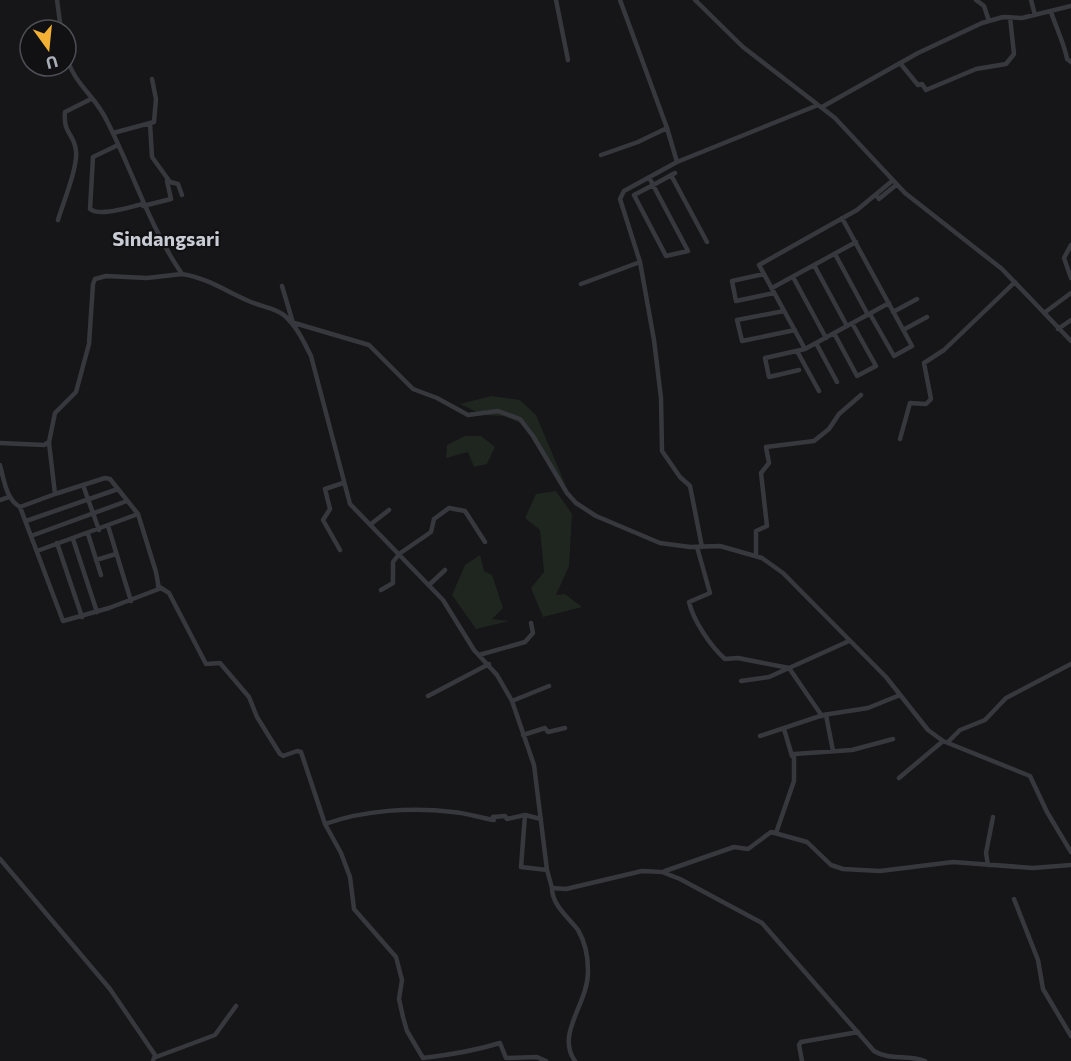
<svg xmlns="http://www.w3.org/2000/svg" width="1071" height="1061" font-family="Commissioner,sans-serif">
  <rect width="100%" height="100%" fill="#161618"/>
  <path fill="#1e261f" d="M 491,396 L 520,400 L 536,415 L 566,486 L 523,424 L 503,416 L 483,415 L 460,404 Z
    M 465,436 L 481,436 L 495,447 L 487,464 L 474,467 L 468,452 L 446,458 L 447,445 Z
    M 556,491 L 572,514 L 569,566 L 556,595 L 565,594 L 582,607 L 543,617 L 531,588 L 544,572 L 540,530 L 525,518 L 536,494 Z
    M 480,555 L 484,571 L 492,575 L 503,608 L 492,619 L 509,621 L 476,629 L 452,595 L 465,565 Z"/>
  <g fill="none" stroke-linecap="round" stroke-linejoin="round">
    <path stroke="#37383d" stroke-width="4.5" d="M 57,0 L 61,30
      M 556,0 L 568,60
      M 695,0 L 743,47 L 835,118 L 905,193 L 1002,269 L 1071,341
      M 976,0 L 984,6 L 989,21
      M 1031,0 L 1035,15
      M 1051,12 C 1056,27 1065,46 1067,59 L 1071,62
      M 66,55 C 74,85 95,95 107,121 C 133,172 149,226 182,274 C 208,278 227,292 251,302 C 262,307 276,308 285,316 C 297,327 304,342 311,356 L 350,504 L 443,600 L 474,650 L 497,675 L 512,701 L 534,765 L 547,870 L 552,888 L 566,889 L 642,871 L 662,872 L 680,879 L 762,923 L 874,1051 C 890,1061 908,1054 925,1061
      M 900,63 L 918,85 L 922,84 L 926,90 L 976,69 L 1006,64 L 1014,54 L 1010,17
      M 822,107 L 918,53 L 982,23 L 1003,17 L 1022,18 L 1071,6
      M 150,123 L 152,157 L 170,182 L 178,184 L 182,195
      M 667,128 L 677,162
      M 113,133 L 154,122 L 156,99 L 152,79
      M 118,145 L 93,157 L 90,209 C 100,217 129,207 143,204
      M 601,155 L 638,142 L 667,128 L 620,0
      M 671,175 L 707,242
      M 649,177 L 653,185 L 688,251 L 666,256 L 634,195 C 648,188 661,181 675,173
      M 876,195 L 879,199 L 896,185
      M 143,206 L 171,199 L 167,181
      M 842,218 L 912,346 L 894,356 L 870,314
      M 58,220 C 63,203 78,167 76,151 C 74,132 63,135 65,112 L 91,99
      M 1071,245 L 1064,258 L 1071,278
      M 835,254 L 868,315
      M 814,265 L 847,326
      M 764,274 L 732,281 L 736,301 L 774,293
      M 793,277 L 826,338
      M 581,284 L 640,262
      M 282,286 L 293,323
      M 772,288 L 856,242
      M 889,303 L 805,349 L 759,265 L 857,210 L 892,181
      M 784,311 L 737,320 L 742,341 L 795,330
      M 893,312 L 917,299
      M 1044,313 L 1071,293
      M 291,322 L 369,345 L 413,389 L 437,398 L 468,415 L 498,411 L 520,419 L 533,436 L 567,493 L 576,503 L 596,516 L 660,543 L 690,547 L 720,546 L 762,558 L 783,573 L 886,677 L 928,730 L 943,741 L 1030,776 L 1047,812 L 1071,852
      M 1058,329 L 1071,320
      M 903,330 L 927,317
      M 834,333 L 857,376 L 876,366 L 852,323
      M 816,343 L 837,382
      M 797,351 L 819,391
      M 799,370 L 769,377 L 765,358 L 805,349
      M 900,439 L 910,403 L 926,404 L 931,399 L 924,363 L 944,350 L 1015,282
      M 0,443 L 44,445 L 49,442 L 55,413 L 76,392 L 89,344 L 93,284 L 95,279 L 106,276 L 147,278 L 182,274
      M 0,465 C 4,480 6,499 20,507 L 55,494 L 49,443
      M 83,485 L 99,530
      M 0,500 L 9,497
      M 20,507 L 63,621 L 109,608 L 159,589 L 156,572 L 138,514 L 110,479 L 105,478 L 55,494
      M 26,521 L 118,489
      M 371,524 L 389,510
      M 108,526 L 131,601
      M 88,534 L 101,575
      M 31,536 L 127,501
      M 73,539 L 97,612
      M 57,543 L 82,617
      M 697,547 L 710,593 L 689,602 C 693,620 711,647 725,659 L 738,658 L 789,668 L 822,716
      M 702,547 L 690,486 L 680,477 L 662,451 L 661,398 L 654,340 L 640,262 L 620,199 L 624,191 L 677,162 L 818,105
      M 340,550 L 323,520 L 330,509 L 325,489 L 343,483
      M 37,551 L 138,514
      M 756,556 L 756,531 L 767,526 L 761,473 L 769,463 L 766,447 L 814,441 L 829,429 L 839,414 L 861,395
      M 96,560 L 116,554
      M 429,585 L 445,570
      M 158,586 L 169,593 L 206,664 L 220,663 L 249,697 L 257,717 L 280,754 L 283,756 L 297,751 L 301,752 L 325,824 L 341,853 L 350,877 L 354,909 L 396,957 L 402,980 L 399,999 L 403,1017 L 407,1031 L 423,1058 C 449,1055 474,1051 500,1043 L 506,1058 L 537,1057 L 546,1061
      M 381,590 L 393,583 L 393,562 L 399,554 L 431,532 L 434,519 L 449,508 L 465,511 L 485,542
      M 479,655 L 525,642 L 533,633 L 531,623
      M 741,681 L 769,677 L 849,641
      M 428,696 L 489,664
      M 512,701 L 549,686
      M 826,715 L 833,751
      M 784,729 L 792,756
      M 523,735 L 545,728 L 548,732 L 565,728
      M 760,736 L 823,715 L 868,708 L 900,695
      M 948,742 L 960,730 L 985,720 L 1006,698 L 1071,664
      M 899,778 L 943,741
      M 525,815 L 521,867 L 547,870
      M 325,824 C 364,810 412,807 453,812 C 467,813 480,818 494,820 L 493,817 L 505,816 L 507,819 L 525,815 L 541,819
      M 776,833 L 794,781 L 794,754 L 852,750 L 893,739
      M 0,859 L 110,989 L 155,1055 L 153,1061
      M 988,865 L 986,853 L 993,817
      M 665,871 L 734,847 L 748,849 L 771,832 L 807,842 L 831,865 L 843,869 L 880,871 L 953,862 L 1033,868 L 1071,865
      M 552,888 C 552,905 568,917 578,930 C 585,942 588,956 588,970 C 589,1004 555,1033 575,1061
      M 1014,899 L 1038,960 L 1043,989 L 1071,1036
      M 155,1055 L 156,1057 L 215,1035 L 236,1006
      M 802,1061 L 799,1045 L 801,1042 L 858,1032"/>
  </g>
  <g text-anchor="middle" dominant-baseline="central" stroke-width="4.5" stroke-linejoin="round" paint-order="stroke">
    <g font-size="20" font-weight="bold" fill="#c9ccd4" stroke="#111113">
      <text x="166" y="238">Sindangsari</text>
    </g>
  </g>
  <g transform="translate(48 48) rotate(165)"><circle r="28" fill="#111113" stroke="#4d4f55" stroke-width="1.5"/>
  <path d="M0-4.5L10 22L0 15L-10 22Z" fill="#f2b134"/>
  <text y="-9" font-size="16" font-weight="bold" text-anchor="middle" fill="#a8adb8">U</text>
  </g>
</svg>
